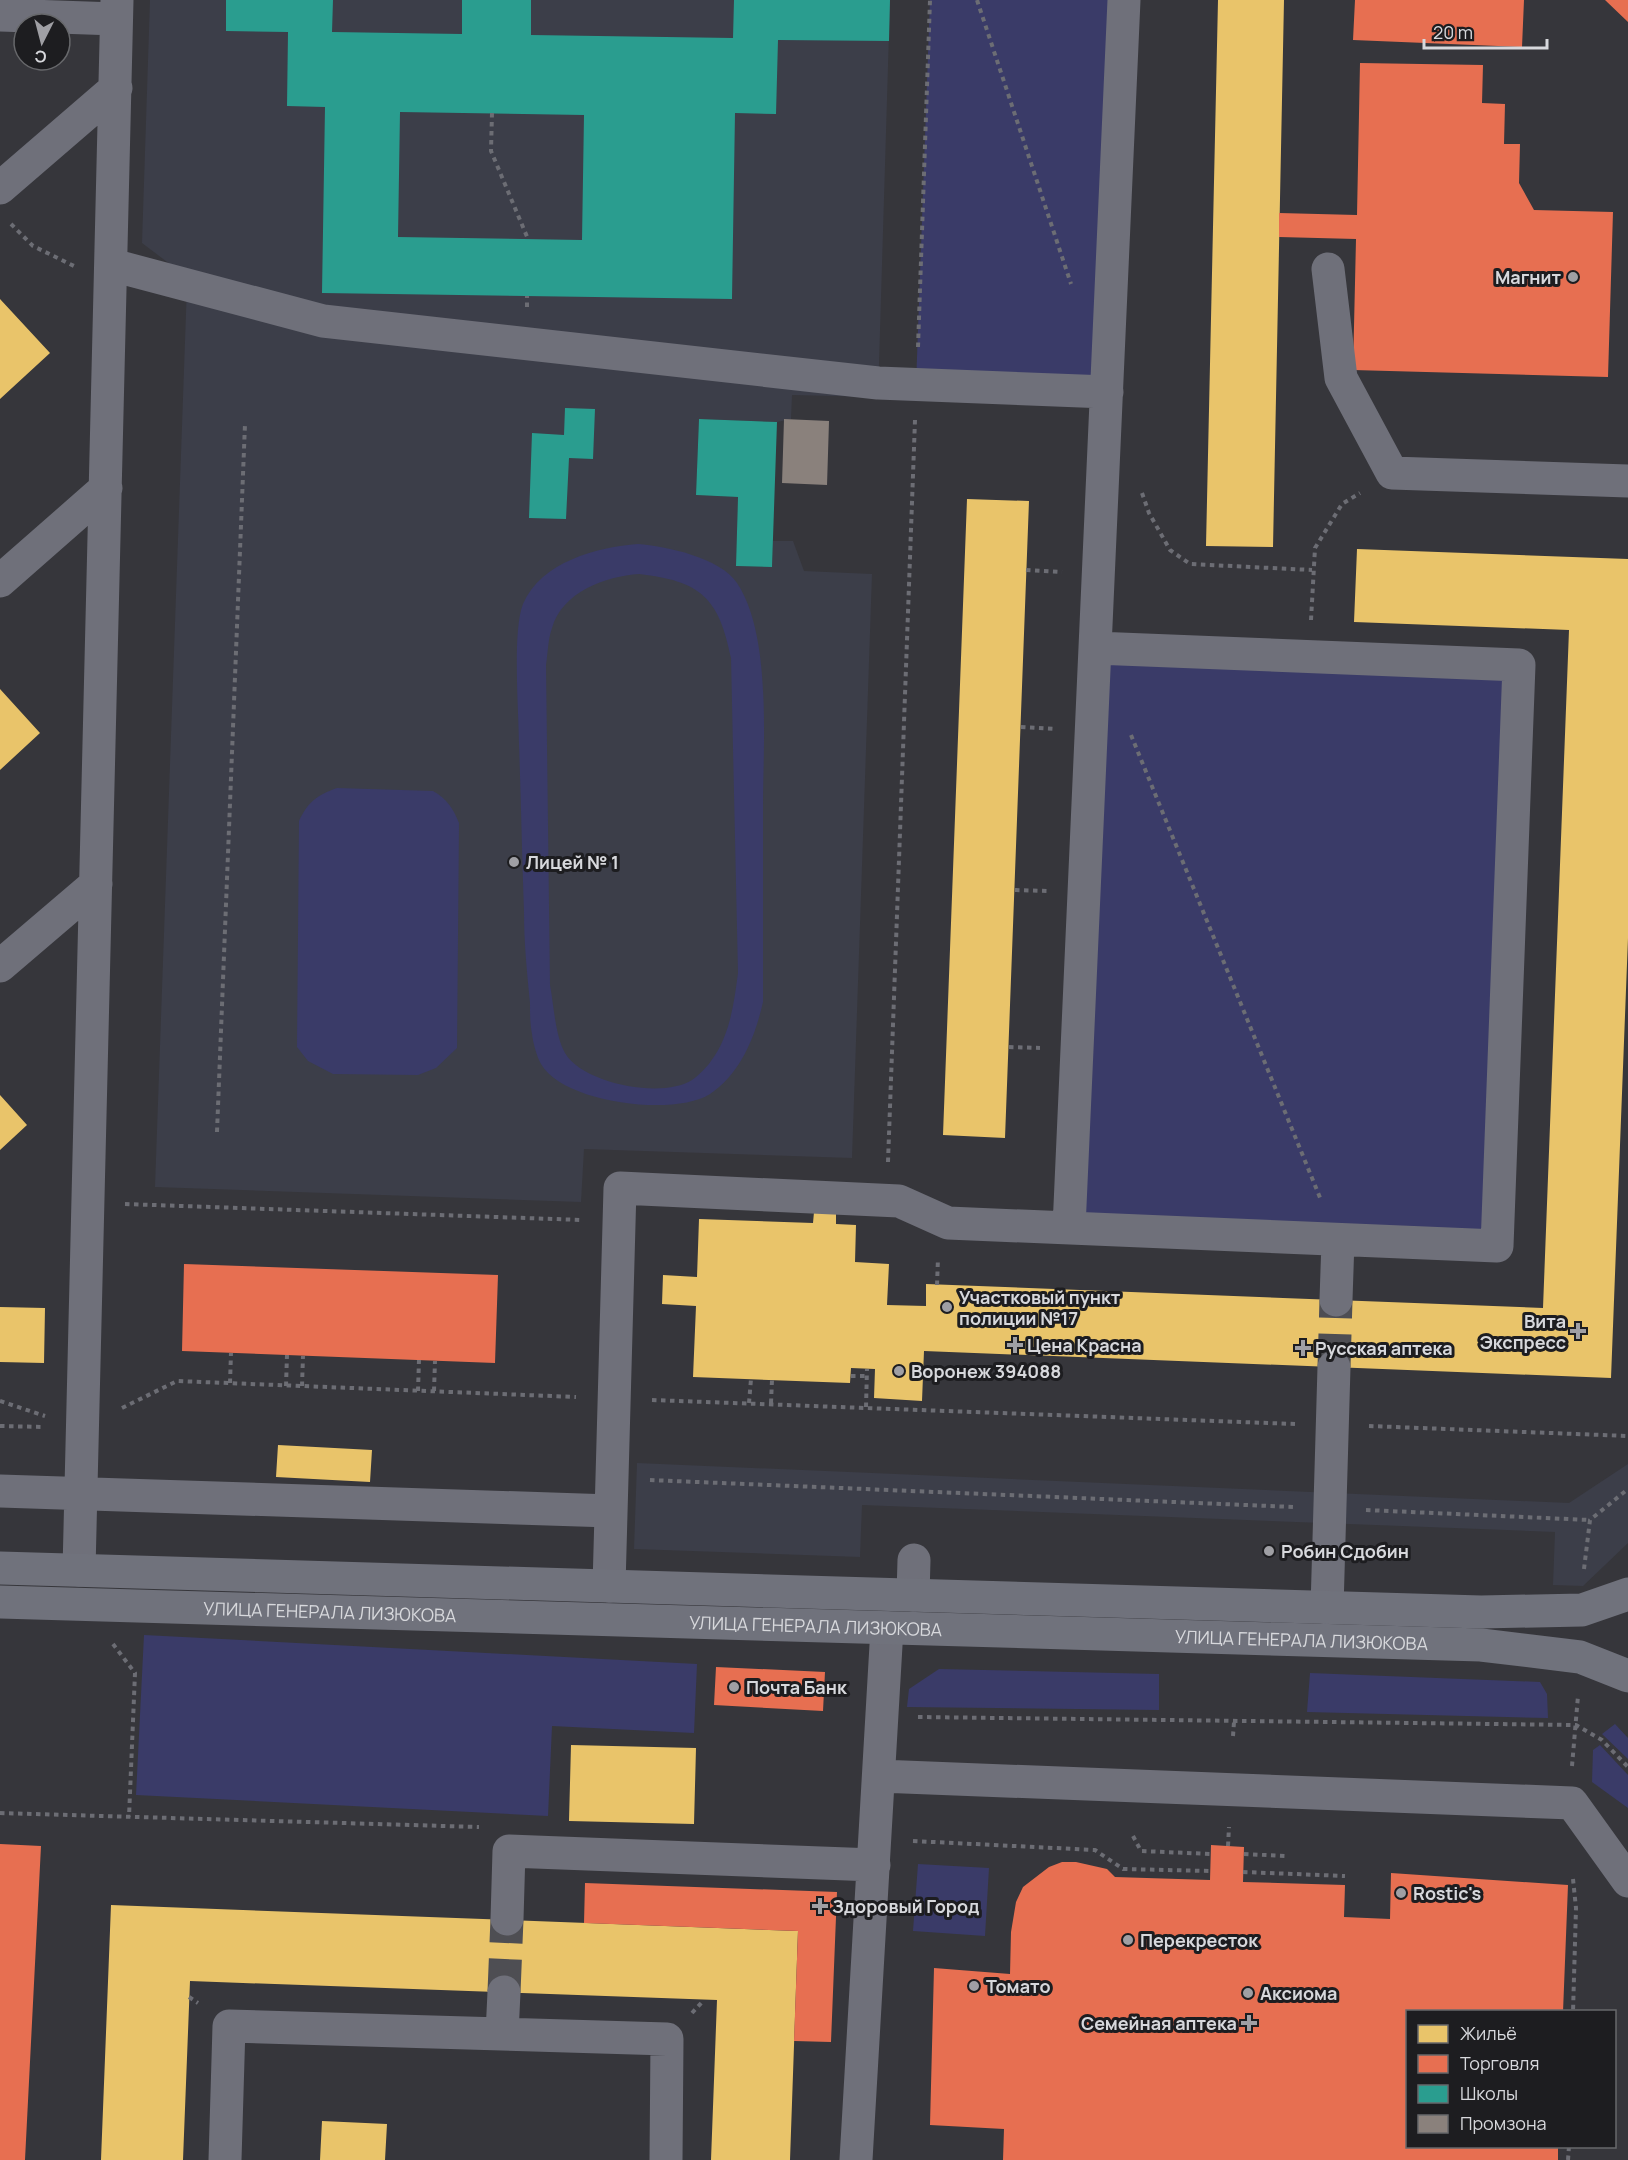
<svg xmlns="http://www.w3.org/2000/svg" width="1628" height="2160" font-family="Manrope,sans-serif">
  <rect width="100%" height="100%" fill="#36363b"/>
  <path fill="#3c3e49" d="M 150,0 L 890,0 L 878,397 L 792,395 L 791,419 L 777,422 L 699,419 L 696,495 L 738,497 L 736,566 L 772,567 L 773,541 L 793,541 L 804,571 L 872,574 L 852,1158 L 584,1149 L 581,1202 L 155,1187 L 187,285 L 187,277 L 142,243 Z
    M 637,1463 L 1569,1503 L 1628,1464 L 1628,1543 L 1583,1586 L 1553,1585 L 1555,1532 L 862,1505 L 860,1557 L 634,1549 Z"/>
  <path fill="#3a3b68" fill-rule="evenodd" d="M 930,0 L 1124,0 L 1107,392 L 916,385 Z
    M 638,544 C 666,546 721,558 737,583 C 772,635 763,745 763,806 C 763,872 763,937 763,1002 C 755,1037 741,1073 710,1094 C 674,1117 563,1103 541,1064 C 537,1057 533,1043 532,1034 C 530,1024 530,1013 530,1003 C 527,972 524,943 524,912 C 522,856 521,800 519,744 C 519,712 512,632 523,604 C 541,562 597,547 638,544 ZM 639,574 C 701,581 719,598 731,658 L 738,973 C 734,1003 730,1036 711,1061 C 707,1067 698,1076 692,1080 C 663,1099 583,1084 565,1053 C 555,1035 554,1006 550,985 L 546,665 C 548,652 548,639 552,628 C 562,592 606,576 639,574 Z
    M 1095,648 L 1519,665 L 1497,1246 L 1069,1228 Z
    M 337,788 L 433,791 C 447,799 453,808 459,823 L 457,1048 L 436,1068 L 418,1075 L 333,1074 L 308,1061 L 297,1047 L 299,821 C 308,802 317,795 337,788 Z
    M 144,1635 L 697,1664 L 694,1733 L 552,1726 L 548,1816 L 136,1795 Z
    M 939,1669 L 1159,1674 L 1159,1710 L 907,1707 L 909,1689 Z
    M 1310,1673 L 1540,1682 L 1547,1694 L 1548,1718 L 1307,1712 Z
    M 1615,1724 L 1628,1738 L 1628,1759 L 1602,1734 Z
    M 1600,1745 L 1628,1775 L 1628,1808 L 1592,1782 L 1593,1750 Z
    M 918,1864 L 989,1868 L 985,1936 L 913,1931 Z"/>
  <path fill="#e9c46a" d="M 1218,0 L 1284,0 L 1273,547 L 1206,546 Z
    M 0,299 L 50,353 L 0,399 Z
    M 967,499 L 1029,501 L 1005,1138 L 943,1135 Z
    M 1357,549 L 1628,559 L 1628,938 L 1611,1378 L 924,1351 L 922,1401 L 874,1398 L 875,1369 L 851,1368 L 850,1383 L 693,1377 L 696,1306 L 662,1304 L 663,1275 L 697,1277 L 699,1219 L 813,1223 L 814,1212 L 836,1213 L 836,1224 L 856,1225 L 855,1262 L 889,1264 L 887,1305 L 926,1306 L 926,1284 L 1543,1308 L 1569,630 L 1354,622 Z
    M 0,689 L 40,733 L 0,770 Z
    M 0,1095 L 27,1125 L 0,1150 Z
    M 0,1307 L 45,1308 L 44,1363 L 0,1362 Z
    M 278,1445 L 372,1450 L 370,1482 L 276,1477 Z
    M 571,1745 L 696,1748 L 694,1824 L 569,1821 Z
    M 111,1905 L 798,1931 L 790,2160 L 711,2160 L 717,2000 L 190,1981 L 183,2160 L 101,2160 Z
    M 322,2121 L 387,2124 L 385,2160 L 320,2160 Z"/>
  <path fill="#e76f51" d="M 1355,0 L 1524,0 L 1522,47 L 1353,40 Z
    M 1605,0 L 1628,0 L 1628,22 Z
    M 1360,63 L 1483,65 L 1482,103 L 1505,104 L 1504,144 L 1520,144 L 1519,183 L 1534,210 L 1613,212 L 1608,377 L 1353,370 L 1356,239 L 1279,237 L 1279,213 L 1357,215 Z
    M 184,1264 L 498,1275 L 495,1363 L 182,1351 Z
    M 716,1667 L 825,1672 L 823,1711 L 714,1705 Z
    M 0,1844 L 41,1846 L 25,2160 L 0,2160 Z
    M 1211,1845 L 1244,1847 L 1243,1882 L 1345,1885 L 1344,1917 L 1390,1919 L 1391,1873 L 1568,1885 L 1563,2012 L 1408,2012 L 1408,2146 L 1558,2146 L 1558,2160 L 1003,2160 L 1004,2129 L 930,2125 L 934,1968 L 1010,1974 L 1011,1932 L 1016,1902 L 1023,1887 L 1049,1867 L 1062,1862 L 1076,1862 L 1107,1869 L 1115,1877 L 1210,1880 Z
    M 585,1883 L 837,1892 L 831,2042 L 794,2041 L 798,1931 L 584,1923 Z"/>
  <path fill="#2a9d8f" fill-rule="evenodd" d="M 226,0 L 333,0 L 332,32 L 462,34 L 462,0 L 531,0 L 531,35 L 733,38 L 734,0 L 890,0 L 889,41 L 778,40 L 776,114 L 735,113 L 732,299 L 322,293 L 325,107 L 287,106 L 288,32 L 226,31 ZM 400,112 L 584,115 L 582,240 L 398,237 Z
    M 565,408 L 595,409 L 593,459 L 569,458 L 566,519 L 529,518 L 532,433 L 564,435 Z
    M 699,419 L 777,422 L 772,567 L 736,566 L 738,497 L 696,495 Z"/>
  <path fill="#8a817c" d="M 784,419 L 829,421 L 827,485 L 782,483 Z"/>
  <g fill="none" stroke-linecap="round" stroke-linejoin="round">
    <path stroke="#4e4e53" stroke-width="33" stroke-dasharray="33 16" stroke-linecap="butt" d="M 1334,1367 L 1336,1300
      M 504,1992 L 507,1919"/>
    <path stroke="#6c6d74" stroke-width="4" stroke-dasharray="4.5 4.5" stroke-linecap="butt" d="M 977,0 L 1071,284
      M 492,113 L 491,151 L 528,239
      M 11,224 L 33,246 L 74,266
      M 527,307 L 527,296
      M 918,347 L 930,0
      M 1142,493 L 1149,513 L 1170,550 L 1190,564 L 1312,570
      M 1026,570 L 1062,572
      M 1311,620 L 1315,548 L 1342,504 L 1360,493
      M 1021,727 L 1055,729
      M 1131,735 L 1321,1200
      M 1015,890 L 1047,891
      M 1009,1047 L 1040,1048
      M 217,1132 L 245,424
      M 888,1162 L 915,420
      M 125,1204 L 582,1220
      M 937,1285 L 938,1258
      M 851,1376 L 867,1376
      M 230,1383 L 231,1353
      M 286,1386 L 287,1355
      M 302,1386 L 303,1356
      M 418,1391 L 419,1360
      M 434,1391 L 435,1361
      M 652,1400 L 1295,1424
      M 0,1401 L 45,1416
      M 749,1403 L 751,1379
      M 771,1403 L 772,1380
      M 866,1407 L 867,1369
      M 122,1408 L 177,1381 L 576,1397
      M 0,1426 L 44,1427
      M 1369,1426 L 1628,1436
      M 650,1480 L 1293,1507
      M 1366,1510 L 1590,1520
      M 1584,1569 L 1590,1520 L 1628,1489
      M 113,1644 L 135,1673 L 129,1817
      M 918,1717 L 1576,1725 L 1602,1740 L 1628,1767
      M 1233,1736 L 1234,1722
      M 1572,1766 L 1578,1696
      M 0,1813 L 479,1827
      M 1133,1836 L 1141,1851 L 1211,1854
      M 913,1841 L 1095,1850 L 1123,1869 L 1210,1871
      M 1228,1846 L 1229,1827
      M 1244,1854 L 1285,1856
      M 1243,1872 L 1345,1876
      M 1573,1879 L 1576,1908 L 1573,2012
      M 189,1997 L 198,2003
      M 692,2013 L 704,2000
      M 1568,2160 L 1569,2146"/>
    <path stroke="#6f707a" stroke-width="33" d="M 0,15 L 116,19
      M 0,188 L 116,88
      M 112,265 L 323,321 L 878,383 L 1107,392
      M 1328,269 L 1341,378 L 1392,473 L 1628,481
      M 0,581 L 106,488
      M 0,966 L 96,884
      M 1069,1228 L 1124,0
      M 1336,1300 L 1338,1240
      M 0,1491 L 611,1511
      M 79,1570 L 117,0
      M 609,1586 L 620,1188 L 899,1201 L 948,1223 L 1497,1246 L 1519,665 L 1095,648
      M 913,1595 L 914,1560
      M 1327,1608 L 1334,1367
      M 879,1776 L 1572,1803 L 1628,1881
      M 507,1919 L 509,1851 L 874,1865
      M 502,2034 L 504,1992
      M 225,2160 L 229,2026 L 667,2039 L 666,2160
      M 856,2160 L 887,1628"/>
    <g stroke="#70727c" stroke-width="33">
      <path d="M 0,1568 L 1481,1612 L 1582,1610 L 1628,1594"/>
      <path id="s1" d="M 0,1602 L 1481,1645 L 1580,1657 L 1628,1676"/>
    </g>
  </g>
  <g fill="#9f9fa4" stroke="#1d1d20" stroke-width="2">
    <circle cx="1573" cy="277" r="6"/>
    <circle cx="514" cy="862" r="6"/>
    <circle cx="947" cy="1307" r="6"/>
    <path d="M1575 1322h6v6h6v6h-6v6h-6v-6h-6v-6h6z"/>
    <path d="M1012 1336h6v6h6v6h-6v6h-6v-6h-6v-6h6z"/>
    <path d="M1300 1339h6v6h6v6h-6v6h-6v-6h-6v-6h6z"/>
    <circle cx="899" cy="1371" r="6"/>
    <circle cx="1269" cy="1551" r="6"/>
    <circle cx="734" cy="1687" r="6"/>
    <circle cx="1401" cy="1893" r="6"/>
    <path d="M817 1897h6v6h6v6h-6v6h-6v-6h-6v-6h6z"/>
    <circle cx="1128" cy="1940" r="6"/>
    <circle cx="974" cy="1986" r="6"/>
    <circle cx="1248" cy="1993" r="6"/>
    <path d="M1246 2014h6v6h6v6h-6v6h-6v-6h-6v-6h6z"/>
  </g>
  <g text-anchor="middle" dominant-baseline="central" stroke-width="6" stroke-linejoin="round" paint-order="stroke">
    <g font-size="18" font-weight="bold" fill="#d7d8dc" stroke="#1d1d20" text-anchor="start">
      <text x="1561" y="277" text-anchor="end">Магнит</text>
      <text x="526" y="862">Лицей № 1</text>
      <text x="959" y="1297">Участковый пункт<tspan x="959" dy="21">полиции №17</tspan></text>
      <text x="1566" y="1321" text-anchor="end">Вита<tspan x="1566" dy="21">Экспресс</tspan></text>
      <text x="1027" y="1345">Цена Красна</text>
      <text x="1315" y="1348">Русская аптека</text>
      <text x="911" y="1371">Воронеж 394088</text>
      <text x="1281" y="1551">Робин Сдобин</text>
      <text x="746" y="1687">Почта Банк</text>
      <text x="1413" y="1893">Rostic's</text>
      <text x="832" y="1906">Здоровый Город</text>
      <text x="1140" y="1940">Перекресток</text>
      <text x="986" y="1986">Томато</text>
      <text x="1260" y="1993">Аксиома</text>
      <text x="1237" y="2023" text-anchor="end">Семейная аптека</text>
    </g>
    <g font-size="18" fill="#d7d8dc" stroke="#1d1d20">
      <text stroke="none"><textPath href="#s1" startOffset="330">УЛИЦА ГЕНЕРАЛА ЛИЗЮКОВА</textPath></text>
      <text stroke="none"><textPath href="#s1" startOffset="816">УЛИЦА ГЕНЕРАЛА ЛИЗЮКОВА</textPath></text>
      <text stroke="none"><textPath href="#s1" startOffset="1302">УЛИЦА ГЕНЕРАЛА ЛИЗЮКОВА</textPath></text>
    </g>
  </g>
  <rect x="1406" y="2010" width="210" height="138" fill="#1d1d20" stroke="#67686b" stroke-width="1.5"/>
  <rect x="1418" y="2025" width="30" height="18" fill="#e9c46a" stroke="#67686b" stroke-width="1.5"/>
  <text x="1460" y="2040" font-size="18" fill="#d7d8dc">Жильё</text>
  <rect x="1418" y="2055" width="30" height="18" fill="#e76f51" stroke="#67686b" stroke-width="1.5"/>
  <text x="1460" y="2070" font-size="18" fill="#d7d8dc">Торговля</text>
  <rect x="1418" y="2085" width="30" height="18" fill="#2a9d8f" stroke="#67686b" stroke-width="1.5"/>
  <text x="1460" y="2100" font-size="18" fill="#d7d8dc">Школы</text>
  <rect x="1418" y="2115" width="30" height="18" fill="#8a817c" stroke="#67686b" stroke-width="1.5"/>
  <text x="1460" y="2130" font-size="18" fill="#d7d8dc">Промзона</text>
  <g transform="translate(42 42) rotate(186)"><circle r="28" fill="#1d1d20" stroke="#67686b" stroke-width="1.5"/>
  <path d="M0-4.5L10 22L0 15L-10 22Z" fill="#9f9fa4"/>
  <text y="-9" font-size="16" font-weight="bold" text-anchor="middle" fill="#d7d8dc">С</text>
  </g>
  <path d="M1424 39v9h123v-9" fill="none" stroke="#d7d8dc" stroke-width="3"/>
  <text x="1433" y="39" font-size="18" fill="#d7d8dc" stroke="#1d1d20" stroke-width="4.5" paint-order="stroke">20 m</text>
</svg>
